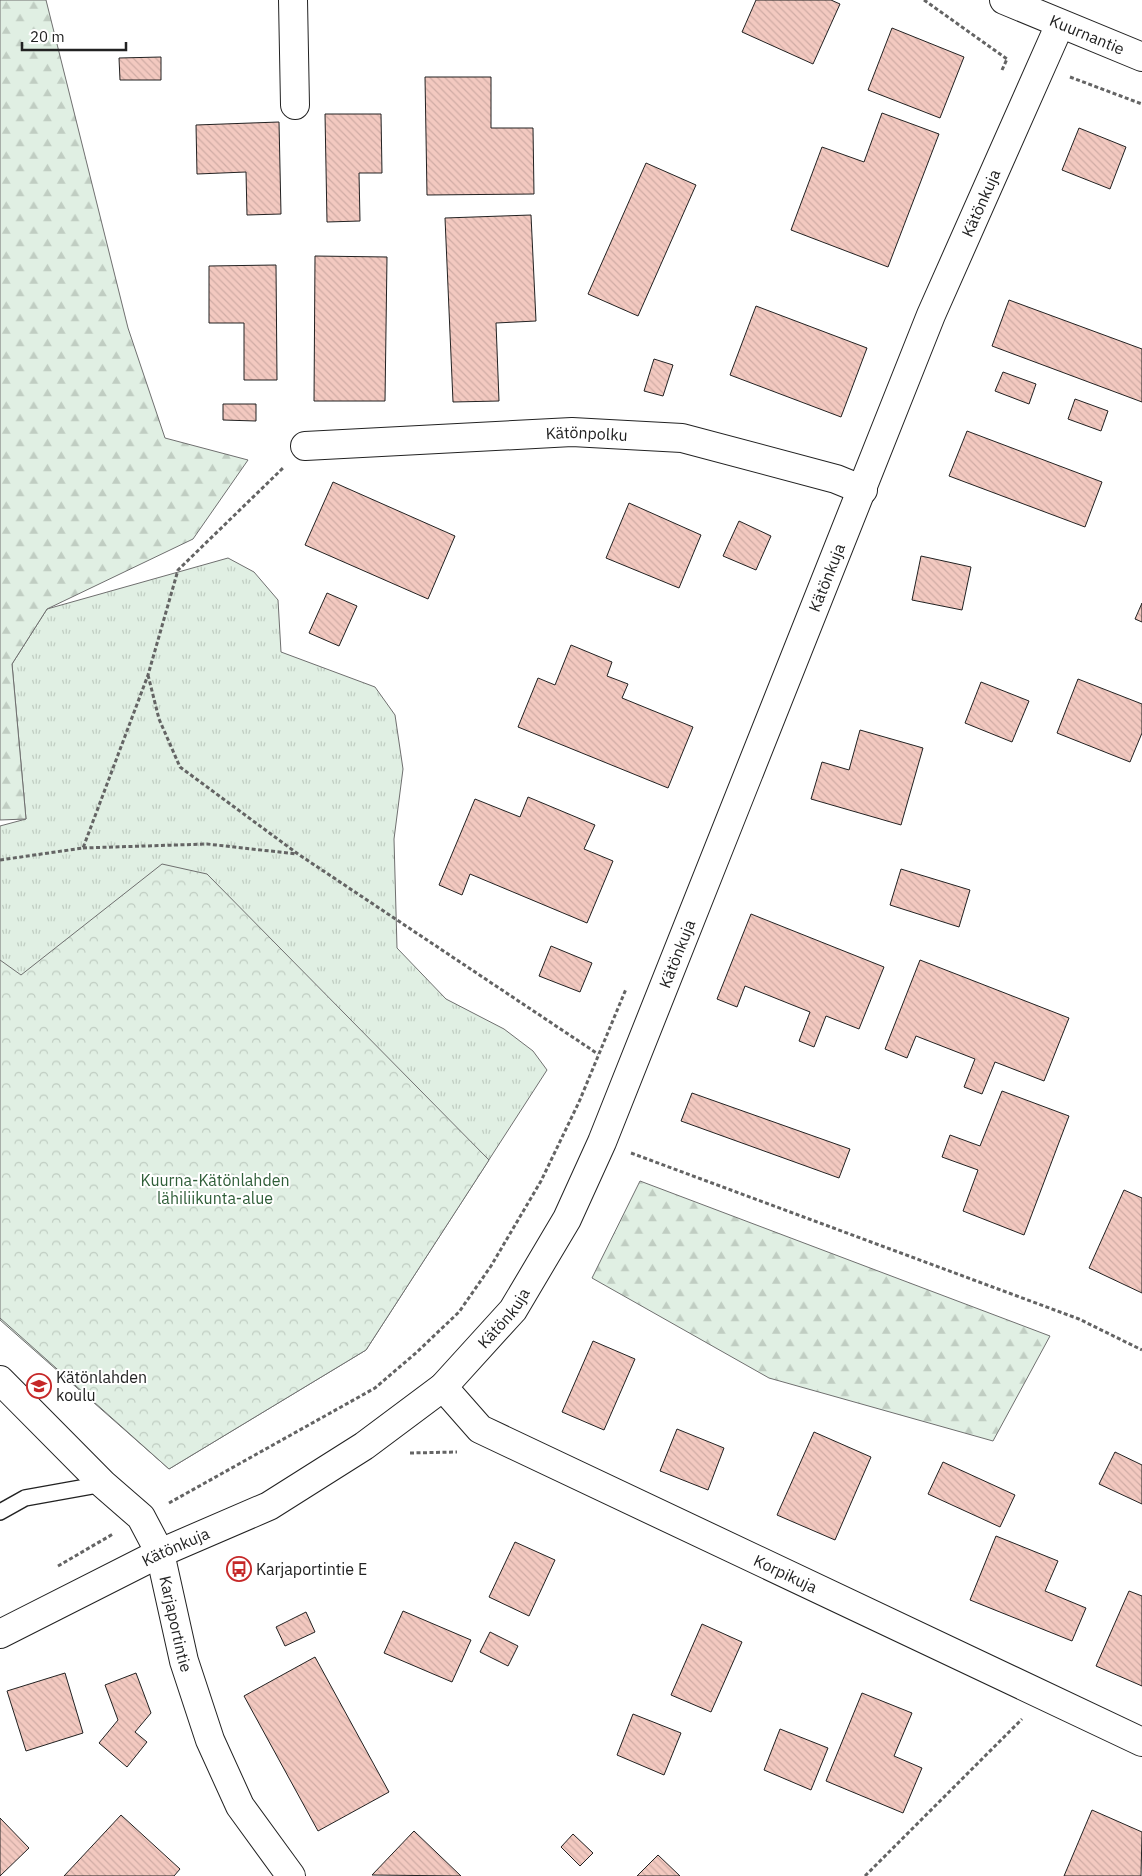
<svg xmlns="http://www.w3.org/2000/svg" width="1142" height="1876" font-family="'IBM Plex Sans',sans-serif">
  <defs>
    <pattern id="grass-tufts" width="24" height="20" patternUnits="userSpaceOnUse" patternTransform="scale(1.25)"><rect width="24" height="20" fill="#e0efe3"/><path d="M3 7l-1-3M5 7V3M7 7l1-3M15 17l-1-3M17 17v-4M19 17l1-3" fill="none" stroke="#c0cdc2"/></pattern>
    <pattern id="forest-firs" width="22" height="20" patternUnits="userSpaceOnUse" patternTransform="scale(1.25)"><rect width="22" height="20" fill="#e0efe3"/><path d="M5 1l3.5 6h-7zM16 11l3.5 6h-7z" fill="#c0cdc2"/></pattern>
    <pattern id="park-crowns" width="20" height="18" patternUnits="userSpaceOnUse" patternTransform="scale(1.25)"><rect width="20" height="18" fill="#e0efe3"/><path d="M2 6a3 3 0 1 1 6 0M12 15a3 3 0 1 1 6 0" fill="none" stroke="#c0cdc2"/></pattern>
    <pattern id="building-back-hatch" width="6" height="6" patternUnits="userSpaceOnUse" patternTransform="scale(1.25)"><rect width="6" height="6" fill="#f3c9c0"/><path d="M-1 5l2 2M0 0l6 6M5-1l2 2" fill="none" stroke="#d0aca5"/></pattern>
  </defs>
  <rect width="100%" height="100%" fill="#fff"/>
  <path fill="url(#grass-tufts)" stroke="#6f6f6f" d="M 228,558 L 254,572 L 278,600 L 281,652 L 375,687 L 395,715 L 403,769 L 394,839 L 397,948 L 446,999 L 504,1029 L 533,1051 L 547,1070 L 366,1350 L 169,1469 L 0,1320 L 0,826 L 26,819 L 12,664 L 47,609 Z"/>
  <path fill="url(#forest-firs)" stroke="#6f6f6f" d="M 0,0 L 46,0 L 128,328 L 165,438 L 248,460 L 193,539 L 47,609 L 12,664 L 26,819 L 0,820 Z
    M 640,1181 L 1050,1336 L 993,1441 L 769,1378 L 592,1278 Z"/>
  <path fill="url(#park-crowns)" stroke="#6f6f6f" d="M 162,864 L 207,874 L 489,1160 L 366,1350 L 169,1469 L 0,1318 L 0,960 L 21,975 Z"/>
  <path fill="url(#building-back-hatch)" stroke="#222" d="M 756,0 L 831,0 L 840,4 L 813,64 L 742,32 Z
    M 892,28 L 964,57 L 940,118 L 868,90 Z
    M 161,57 L 161,80 L 120,80 L 119,58 Z
    M 425,77 L 491,77 L 491,128 L 533,128 L 534,194 L 427,195 Z
    M 882,113 L 939,134 L 888,267 L 791,230 L 822,147 L 864,162 Z
    M 325,114 L 381,114 L 382,173 L 359,173 L 360,221 L 327,222 Z
    M 279,122 L 281,214 L 247,215 L 246,172 L 197,174 L 196,125 Z
    M 1079,128 L 1126,147 L 1110,189 L 1062,170 Z
    M 646,163 L 696,185 L 638,316 L 588,294 Z
    M 531,215 L 536,321 L 496,323 L 499,401 L 453,402 L 445,218 Z
    M 315,256 L 387,257 L 385,401 L 314,401 Z
    M 276,265 L 277,380 L 244,380 L 244,323 L 209,323 L 209,266 Z
    M 1009,300 L 1142,349 L 1142,402 L 992,346 Z
    M 756,306 L 867,348 L 841,417 L 730,375 Z
    M 654,359 L 673,365 L 663,396 L 644,391 Z
    M 1003,372 L 1036,384 L 1029,404 L 995,391 Z
    M 1075,399 L 1108,411 L 1101,431 L 1068,419 Z
    M 223,404 L 256,404 L 256,421 L 223,420 Z
    M 967,431 L 1102,482 L 1085,527 L 949,476 Z
    M 333,482 L 455,536 L 428,599 L 305,545 Z
    M 629,503 L 701,535 L 679,588 L 606,558 Z
    M 739,521 L 771,536 L 756,570 L 723,556 Z
    M 921,556 L 971,567 L 962,610 L 912,600 Z
    M 327,593 L 357,606 L 339,646 L 309,633 Z
    M 1142,603 L 1142,622 L 1135,619 Z
    M 571,645 L 612,662 L 607,676 L 628,684 L 622,698 L 693,727 L 668,788 L 518,727 L 538,678 L 555,685 Z
    M 1078,679 L 1142,704 L 1142,733 L 1130,762 L 1057,733 Z
    M 981,682 L 1029,701 L 1012,742 L 965,723 Z
    M 860,730 L 923,748 L 901,825 L 811,799 L 822,762 L 849,770 Z
    M 528,797 L 595,825 L 584,849 L 613,861 L 587,923 L 470,874 L 462,895 L 439,885 L 475,799 L 520,817 Z
    M 901,869 L 970,890 L 959,927 L 890,905 Z
    M 751,914 L 884,967 L 859,1029 L 826,1016 L 814,1047 L 799,1041 L 810,1012 L 745,986 L 737,1007 L 717,999 Z
    M 551,946 L 592,963 L 580,992 L 539,976 Z
    M 920,960 L 1069,1018 L 1044,1081 L 995,1062 L 982,1094 L 964,1087 L 975,1059 L 916,1036 L 907,1058 L 885,1049 Z
    M 1002,1091 L 1069,1116 L 1024,1235 L 963,1211 L 978,1170 L 942,1157 L 950,1135 L 980,1146 Z
    M 692,1093 L 850,1149 L 839,1178 L 681,1121 Z
    M 1124,1190 L 1142,1198 L 1142,1293 L 1089,1268 Z
    M 593,1341 L 635,1359 L 604,1430 L 562,1412 Z
    M 677,1429 L 724,1448 L 708,1490 L 660,1471 Z
    M 814,1432 L 871,1457 L 835,1540 L 777,1515 Z
    M 1115,1452 L 1142,1465 L 1142,1504 L 1099,1484 Z
    M 943,1462 L 1015,1495 L 1000,1527 L 928,1494 Z
    M 996,1536 L 1058,1561 L 1045,1591 L 1086,1608 L 1072,1641 L 970,1600 Z
    M 515,1542 L 555,1560 L 529,1616 L 489,1597 Z
    M 1129,1591 L 1142,1596 L 1142,1686 L 1096,1666 Z
    M 403,1611 L 471,1640 L 452,1682 L 384,1653 Z
    M 306,1612 L 315,1632 L 285,1646 L 276,1627 Z
    M 702,1624 L 742,1642 L 711,1712 L 671,1695 Z
    M 490,1632 L 518,1646 L 508,1666 L 480,1652 Z
    M 315,1657 L 389,1792 L 318,1831 L 244,1696 Z
    M 65,1673 L 83,1733 L 26,1751 L 7,1691 Z
    M 136,1673 L 151,1713 L 135,1732 L 147,1742 L 127,1767 L 99,1743 L 118,1720 L 105,1685 Z
    M 862,1693 L 912,1713 L 894,1756 L 922,1768 L 903,1813 L 826,1781 Z
    M 633,1714 L 681,1733 L 664,1775 L 617,1755 Z
    M 780,1729 L 828,1748 L 811,1790 L 764,1770 Z
    M 1092,1810 L 1142,1832 L 1141,1876 L 1064,1876 Z
    M 121,1815 L 180,1869 L 174,1876 L 64,1876 Z
    M 0,1818 L 29,1848 L 0,1876 Z
    M 414,1831 L 461,1876 L 372,1875 Z
    M 573,1834 L 593,1853 L 580,1866 L 561,1847 Z
    M 658,1855 L 680,1876 L 637,1876 Z"/>
  <g fill="none" stroke-linecap="round" stroke-linejoin="round">
    <defs>
      <path id="lane" d="M 0,1512 L 25,1498 L 103,1484"/>
      <g id="street">
        <path d="M 293,0 L 295,105"/>
        <path id="s1" d="M 305,446 L 572,432 L 682,438 L 836,479 L 863,490"/>
        <path id="s2" d="M 0,1380 L 103,1484 L 141,1517 L 160,1553 L 184,1661 L 210,1740 L 240,1806 L 291,1876"/>
        <path id="s3" d="M 443,1387 L 480,1429 L 1142,1742"/>
        <path id="s4" d="M 0,1634 L 160,1553 L 269,1506 L 364,1446 L 443,1387 L 513,1310 L 567,1219 L 602,1142 L 931,315 L 1060,24"/>
      </g>
      <g id="secondary">
        <path id="s5" d="M 1004,0 L 1142,57"/>
      </g>
    </defs>
    <use href="#lane" stroke="#222" stroke-width="18"/>
    <use href="#street" stroke="#222" stroke-width="30"/>
    <use href="#secondary" stroke="#222" stroke-width="30"/>
    <path stroke="#646464" stroke-width="3" stroke-dasharray="4 2.5" stroke-linecap="butt" d="M 924,0 L 1007,59
      M 1002,70 L 1007,59
      M 1070,77 L 1142,104
      M 148,675 L 159,719 L 180,767 L 298,854 L 598,1054
      M 83,848 L 207,844 L 297,854
      M 0,860 L 83,848 L 148,675 L 178,570 L 283,468
      M 631,1153 L 1079,1319 L 1142,1350
      M 410,1453 L 457,1452
      M 169,1503 L 375,1388 L 417,1352 L 459,1312 L 491,1266 L 541,1181 L 579,1102 L 626,989
      M 58,1566 L 113,1534
      M 865,1876 L 1022,1719"/>
    <use href="#lane" stroke="#fff" stroke-width="15"/>
    <use href="#street" stroke="#fff" stroke-width="28"/>
    <use href="#secondary" stroke="#fff" stroke-width="28"/>
  </g>
  <defs>
    <symbol id="school-ring" viewBox="-11 -11 22 22"><circle r="9.5" fill="#fff" stroke="#c62828" stroke-width="1.5"/><path d="M0-5L7-2L0 1L-7-2ZM-4 1L0 2.5L4 1V4Q0 6-4 4Z" fill="#c62828"/></symbol>
    <symbol id="bus-ring" viewBox="-11 -11 22 22"><circle r="9.5" fill="#fff" stroke="#c62828" stroke-width="1.5"/><path d="M-5-6H5V4H4V6H2V4H-2V6H-4V4H-5ZM-3.5-4V0h7V-4ZM-3.5 1.2v1.5H-2V1.2ZM2 1.2v1.5H3.5V1.2Z" fill="#c62828"/></symbol>
  </defs>
  <g fill-rule="evenodd">
    <use href="#school-ring" x="25" y="1372" width="28" height="28"/>
    <use href="#bus-ring" x="225" y="1555" width="28" height="28"/>
  </g>
  <g text-anchor="middle" dominant-baseline="central" stroke-width="4" stroke-linejoin="round" paint-order="stroke">
    <g font-size="16" fill="#222" stroke="#fff">
      <text stroke="none"><textPath href="#s5" startOffset="90">Kuurnantie</textPath></text>
      <text stroke="none"><textPath href="#s4" startOffset="1816">Kätönkuja</textPath></text>
      <text stroke="none"><textPath href="#s1" startOffset="282">Kätönpolku</textPath></text>
      <text stroke="none"><textPath href="#s4" startOffset="1411">Kätönkuja</textPath></text>
      <text stroke="none"><textPath href="#s4" startOffset="1006">Kätönkuja</textPath></text>
      <text stroke="none"><textPath href="#s4" startOffset="601">Kätönkuja</textPath></text>
      <text stroke="none"><textPath href="#s4" startOffset="196">Kätönkuja</textPath></text>
      <text stroke="none"><textPath href="#s3" startOffset="394">Korpikuja</textPath></text>
      <text stroke="none"><textPath href="#s2" startOffset="310">Karjaportintie</textPath></text>
    </g>
    <g font-size="16" fill="#2f5e38" stroke="#fff">
      <text x="215" y="1180">Kuurna-Kätönlahden<tspan x="215" dy="18">lähiliikunta-alue</tspan></text>
    </g>
    <g font-size="16" fill="#222" stroke="#fff" text-anchor="start">
      <text x="56" y="1377">Kätönlahden<tspan x="56" dy="18">koulu</tspan></text>
      <text x="256" y="1569">Karjaportintie E</text>
    </g>
  </g>
  <path d="M22 42v8h104v-8" fill="none" stroke="#222222" stroke-width="2.5"/>
  <text x="30" y="42" font-size="15" fill="#222222" stroke="#ffffff" stroke-width="4" paint-order="stroke">20 m</text>
</svg>
